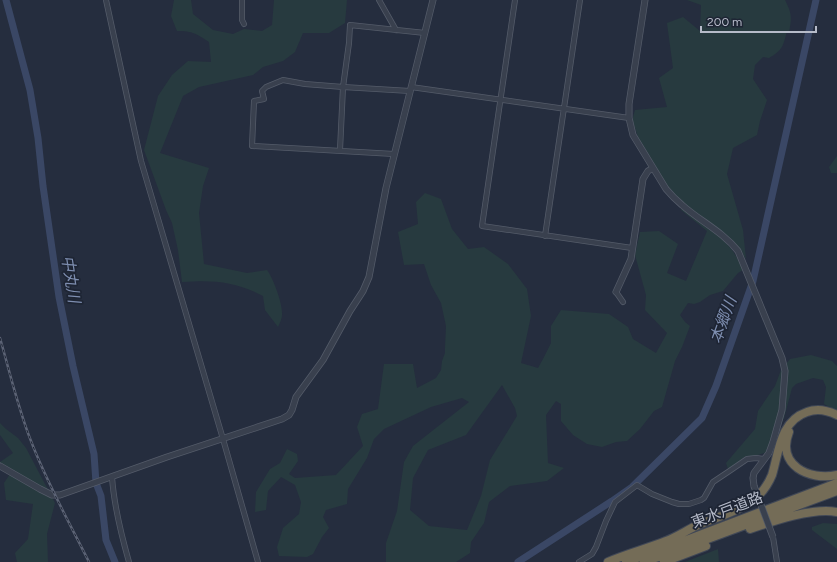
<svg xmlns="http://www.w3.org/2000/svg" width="837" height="562" font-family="Figtree,'Noto Sans JP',sans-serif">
  <rect width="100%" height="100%" fill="#252d3e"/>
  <path fill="#273a3f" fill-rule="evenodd" d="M 174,0 L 191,0 L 193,14 L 213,30 L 233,34 L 244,29 L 262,31 L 272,25 L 274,0 L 347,0 L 345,23 L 329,33 L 303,33 L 295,52 L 283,61 L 263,67 L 253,75 L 199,87 L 183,96 L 160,153 L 209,168 L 203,186 L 199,213 L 204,264 L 247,273 L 267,270 C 273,278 283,304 282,315 C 282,318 280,323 278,327 L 265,310 L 263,296 C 234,281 214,280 182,282 L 178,250 L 172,223 L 166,210 L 144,150 L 158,96 L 172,75 L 188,61 L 211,62 L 209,42 C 197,34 193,31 177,31 L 171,16 Z
    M 687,0 L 785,0 C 792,14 792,17 789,32 L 787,31 C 783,46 783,50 769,58 L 763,57 L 755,65 L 753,79 L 767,100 L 760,121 L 757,135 L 733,148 L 727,174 L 743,230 L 746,259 L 734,242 L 683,204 L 668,188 L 655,165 L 638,137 L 633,122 L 633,117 L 635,110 L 667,107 L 659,78 L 673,68 L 667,23 L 683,17 L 700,31 L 701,5 Z
    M 837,156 L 837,173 L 831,173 L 829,167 Z
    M 425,193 L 441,199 L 452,229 L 468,249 L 484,247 L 508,264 L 527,289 L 531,316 L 521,363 L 538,368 L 543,359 L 551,343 L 551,326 L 561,310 L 609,314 L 628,327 L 633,339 L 656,353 L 667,333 L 645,310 L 646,295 L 635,255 L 640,232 L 659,231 L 678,244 L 667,273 L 686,281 L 707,231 L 681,210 L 682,207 C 697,219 721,235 732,250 C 737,257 740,263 743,270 L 738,273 L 723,291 L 710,295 L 700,302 L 694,304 L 688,303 L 680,315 L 685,322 L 690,326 L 682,347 L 675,361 L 662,407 L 654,411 L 640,429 L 627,441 L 616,442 L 602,447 L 587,444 L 573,435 L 561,421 L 561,404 L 556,401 L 546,415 L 548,463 L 564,468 L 547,481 L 510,486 L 489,502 L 484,523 L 471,542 L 470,553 L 456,562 L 386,562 L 386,543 L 397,511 L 404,462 L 413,446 L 469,402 L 462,398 L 431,407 L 384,429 L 374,439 L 367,458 L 348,489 L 347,504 L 326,510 L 323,517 L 329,528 L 322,537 L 313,554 L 307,557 L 279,556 L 277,547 L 283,528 L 299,514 L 301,502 L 295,485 L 281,477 L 268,491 L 266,510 L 255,512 L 256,492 L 270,469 L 280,463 L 287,449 L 297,454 L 298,461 L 289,474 L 295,478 L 336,475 L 363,446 L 357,427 L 362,414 L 378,409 L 384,364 L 413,364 L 417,388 L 436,378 L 441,370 L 442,361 L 445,353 L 445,348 L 446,326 L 441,303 L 431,285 L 424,264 L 404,265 L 398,232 L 418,224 L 416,202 ZM 502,385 L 515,408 L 517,416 L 490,460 L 481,496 L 467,530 L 429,526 L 410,510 L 413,478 L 428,450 L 466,435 Z
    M 811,355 L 832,361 L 837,366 L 837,411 L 824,404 L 826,387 L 823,380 L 813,378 L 796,384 L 792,388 L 784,418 L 767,452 L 758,455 L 744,458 L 728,469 L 726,463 L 755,429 L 758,411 L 775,386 L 781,370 L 790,359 Z
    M 0,423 L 6,429 L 18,438 L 26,448 L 55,503 L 47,534 L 48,562 L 17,562 L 15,553 L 28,539 L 33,504 L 6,500 L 4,483 L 12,471 L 0,464 L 0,462 L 13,453 L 0,435 Z
    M 823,523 L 837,524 L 837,549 L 812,530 L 812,527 Z
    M 718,549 L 719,562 L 685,562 Z"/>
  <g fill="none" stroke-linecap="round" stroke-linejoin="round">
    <path stroke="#3a4765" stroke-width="7" d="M 6,0 L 30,90 L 38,138 L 43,186 L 59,297 L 73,366 L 94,454 L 96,483 L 101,496 L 106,540 L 115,562
      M 518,562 L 612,501 L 632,487 L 702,418 L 716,386 L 753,281 L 816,0"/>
    <defs>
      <path id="minor" d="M 106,0 L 141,161 L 223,439 L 258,562
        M 242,0 L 242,20 L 244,24
        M 379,0 L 396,30
        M 515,0 L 482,226 L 632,248
        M 411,87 L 629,118
        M 340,150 L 343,87 L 349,43 L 350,25 L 425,33
        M 394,154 L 252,146 L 254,101 L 264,99 L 262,91 L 266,87 L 283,80 L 305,84 L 343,87 L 410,91
        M 545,236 L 580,0
        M 616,292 L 623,302
        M 112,477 C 114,506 121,534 129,562
        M 773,537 L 777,562
        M 579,562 L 592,554 L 596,547 L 606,521 L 615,502 L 637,485 L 652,494 L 672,502 L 679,504 L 689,504 L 701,500 L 704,498 L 713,482 L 728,472 L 747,459 L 756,458 L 764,459"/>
      <path id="tertiary" d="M 645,0 L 629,104 L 629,118 L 633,135 L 666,189 C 671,195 676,200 682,205 C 700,221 723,232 738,251 L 782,358 L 785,371 L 782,410 L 773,442 L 769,453 L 754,473 L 753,478 L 754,486
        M 616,292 L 631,259 L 643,179 L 648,171 L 653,168
        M 0,466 L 40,489 L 52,495 L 60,495 L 167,457 L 282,419 L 289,415 L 292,410 L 296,397 L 323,360 L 350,311 L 363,291 L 369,277 L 386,188 L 433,0"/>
      <path id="motorway" d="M 789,432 C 776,465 809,481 837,475
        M 750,529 C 773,521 814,507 837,512
        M 608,562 C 626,554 646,549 666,541 C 677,537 687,530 698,525 C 728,512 758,509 772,475 C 779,452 780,421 807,412 C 817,408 827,410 837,415
        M 626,562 L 676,544 L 837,483
        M 644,562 L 678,550 L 837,491
        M 664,562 L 706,546"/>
    </defs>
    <use href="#minor" stroke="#545b69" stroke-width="6"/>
    <use href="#tertiary" stroke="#545b69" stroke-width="7"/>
    <use href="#motorway" stroke="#414856" stroke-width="10"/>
    <use href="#minor" stroke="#39404e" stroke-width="4.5"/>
    <use href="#tertiary" stroke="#39404e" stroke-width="5.5"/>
    <use href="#motorway" stroke="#746c57" stroke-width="8"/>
    <defs>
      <path id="rail" d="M 0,338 C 10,373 18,408 31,441 C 47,483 69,522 89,562"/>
    </defs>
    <use href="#rail" stroke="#5c6375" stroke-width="2.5"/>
    <use href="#rail" stroke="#1e2534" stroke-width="1" stroke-dasharray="3" stroke-linecap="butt"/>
    <defs>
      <path id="tertiary-bridge" d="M 754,486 L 773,537"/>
    </defs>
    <use href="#tertiary-bridge" stroke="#545b69" stroke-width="7" stroke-linecap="butt"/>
    <use href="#tertiary-bridge" stroke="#39404e" stroke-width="5.5"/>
  </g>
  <g text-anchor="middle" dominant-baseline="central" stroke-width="3.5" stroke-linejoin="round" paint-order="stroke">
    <g font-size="15" fill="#b6bbc9" stroke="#1e2534">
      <text transform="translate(727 510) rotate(-21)">東水戸道路</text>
    </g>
    <g font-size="16" font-style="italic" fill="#7e8eb0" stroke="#1e2534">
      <text transform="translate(71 279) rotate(81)">中丸川</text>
      <text transform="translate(723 320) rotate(-70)">本郷川</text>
    </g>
  </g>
  <path d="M701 26v6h115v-6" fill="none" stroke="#b6bbc9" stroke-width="2"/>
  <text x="707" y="26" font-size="12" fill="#b6bbc9" stroke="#1e2534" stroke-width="3" paint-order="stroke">200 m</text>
</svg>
